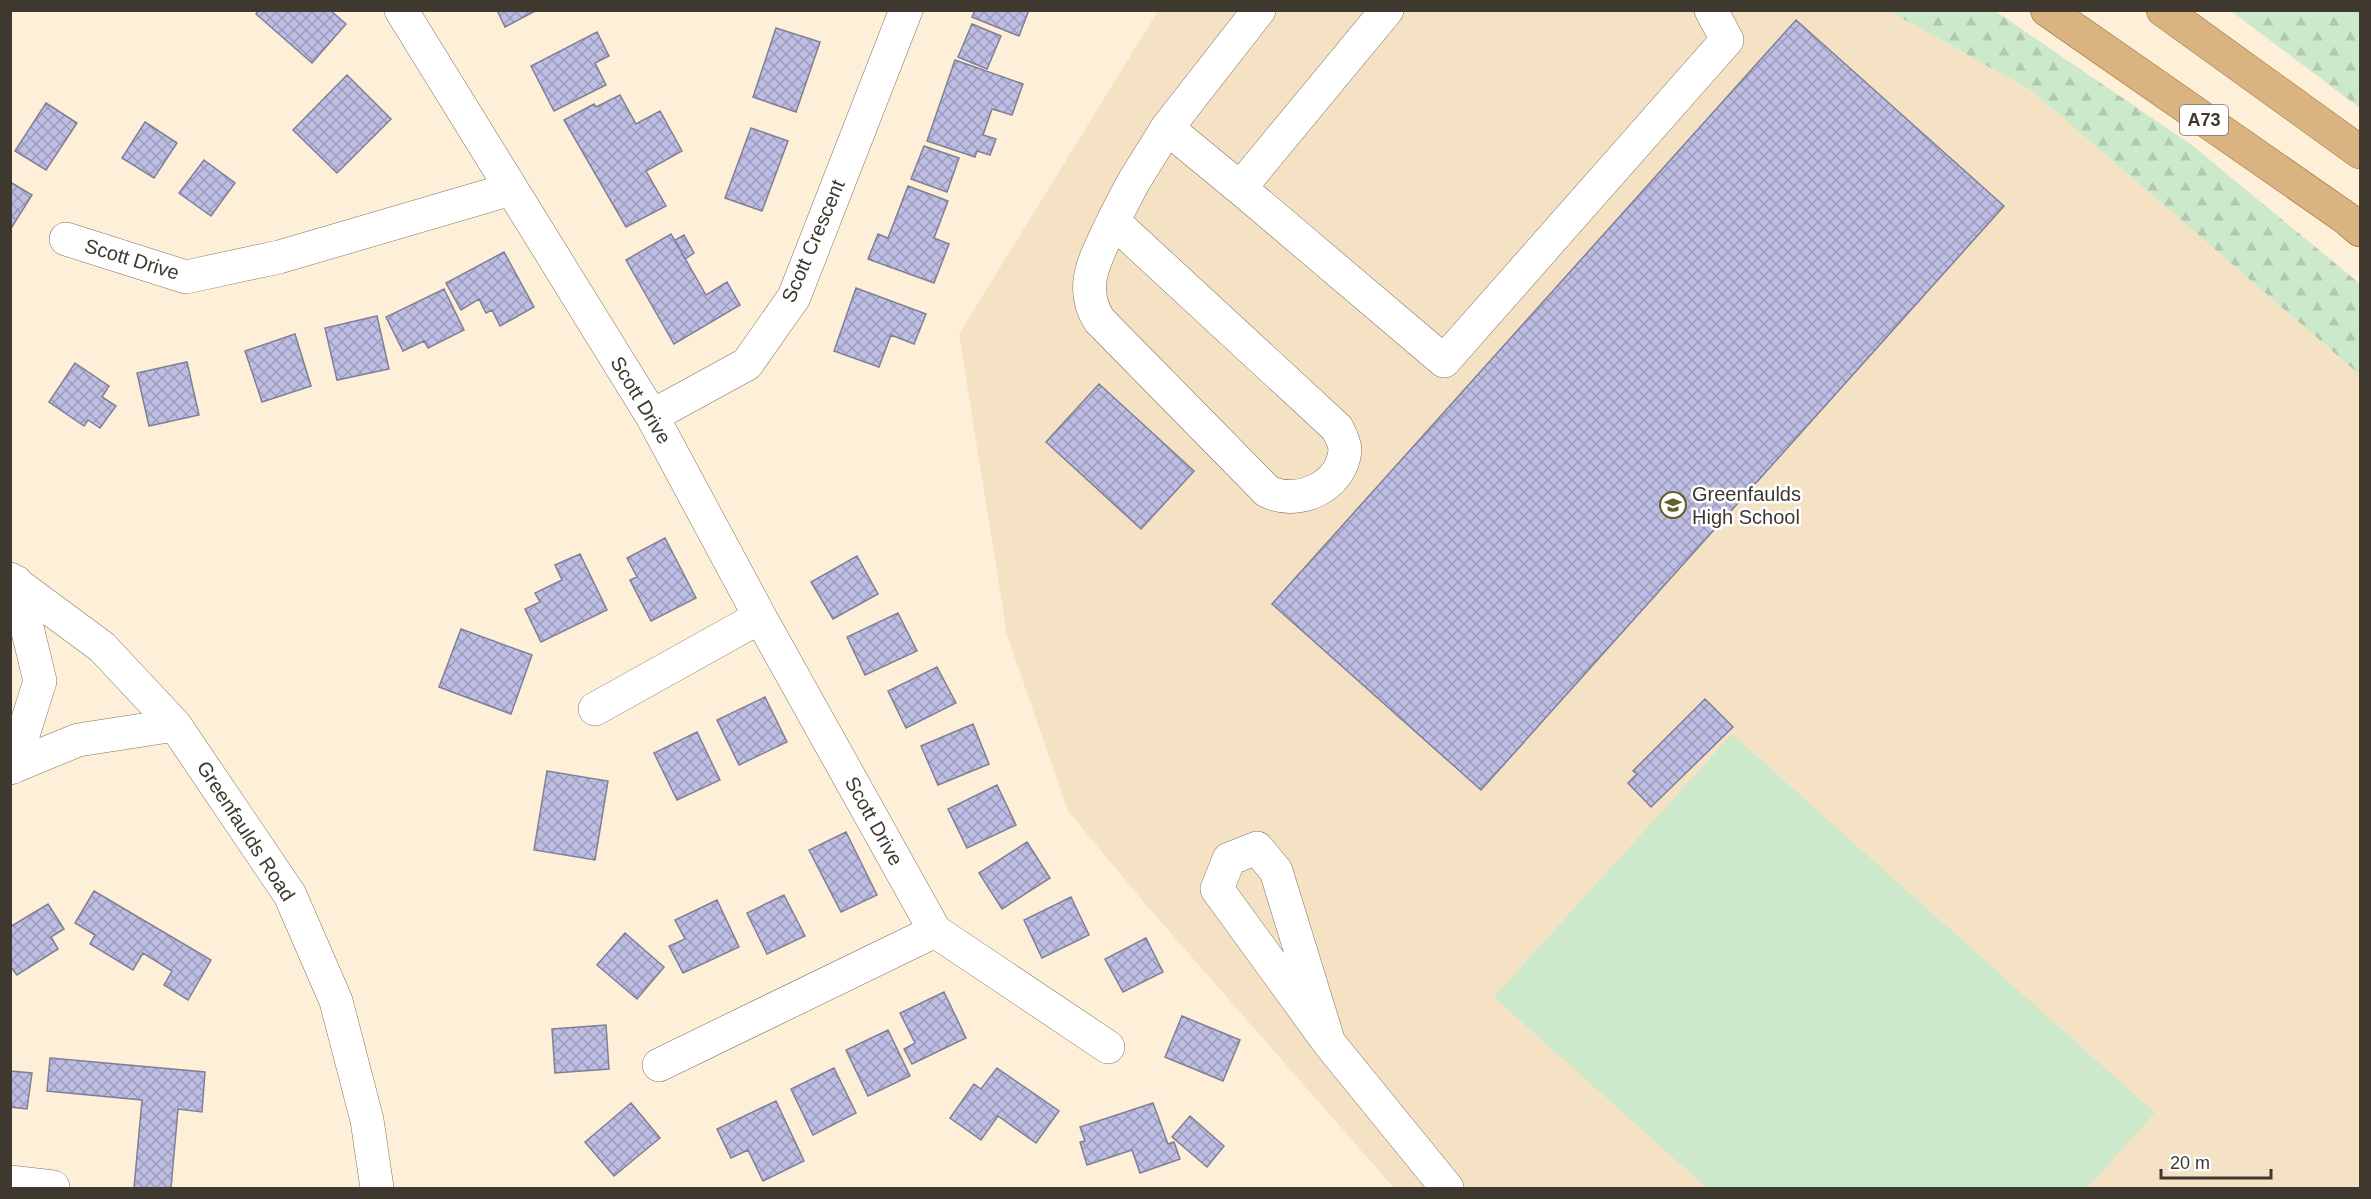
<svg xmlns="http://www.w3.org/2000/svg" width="2371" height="1199" font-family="Arial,sans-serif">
  <defs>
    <pattern id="forest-firs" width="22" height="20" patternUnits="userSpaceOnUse" patternTransform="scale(1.5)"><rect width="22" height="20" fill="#cce9cb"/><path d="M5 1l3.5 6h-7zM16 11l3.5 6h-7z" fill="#b0c9af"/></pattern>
    <pattern id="building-cross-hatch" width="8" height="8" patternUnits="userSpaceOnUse" patternTransform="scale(1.5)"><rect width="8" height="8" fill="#bebee5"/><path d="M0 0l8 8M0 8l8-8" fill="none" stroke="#9c9bba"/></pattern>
  </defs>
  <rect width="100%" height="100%" fill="#feefd8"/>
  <path fill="#f5e2c5" d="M 1158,11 L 1889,11 L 2032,91 L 2360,375 L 2360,1188 L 1394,1188 L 1147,906 L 1068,811 L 1007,635 L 959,334 Z"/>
  <path fill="url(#forest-firs)" d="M 1889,11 L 1995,11 L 2193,146 L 2360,284 L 2360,375 L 2032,91 Z
    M 2231,11 L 2360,11 L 2360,108 Z"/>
  <path fill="#cce9cb" d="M 1732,734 L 2155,1113 L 2087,1188 L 1707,1188 L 1494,997 Z"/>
  <path fill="url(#building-cross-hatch)" stroke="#7f7f96" stroke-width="1.5" d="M 259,10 L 330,10 L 346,24 L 312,63 L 256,14 Z
    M 497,10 L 537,10 L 505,27 Z
    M 975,10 L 1029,10 L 1019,36 L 972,17 Z
    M 1796,20 L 2004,206 L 1481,790 L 1272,604 Z
    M 972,24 L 1001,36 L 987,69 L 958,57 Z
    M 776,28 L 820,42 L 796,112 L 753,97 Z
    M 597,32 L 609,56 L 595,63 L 606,85 L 554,111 L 531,66 Z
    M 955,60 L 1023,84 L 1012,115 L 992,109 L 983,135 L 996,139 L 990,155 L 977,151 L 975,157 L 927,141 Z
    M 347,75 L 391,119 L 337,173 L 293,130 Z
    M 620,95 L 636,124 L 660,111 L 682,151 L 646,171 L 666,206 L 626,227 L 564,120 L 594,104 L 596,107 Z
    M 46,103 L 77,123 L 46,170 L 15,151 Z
    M 145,122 L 177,143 L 154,178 L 122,158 Z
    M 751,128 L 788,141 L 762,211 L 725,198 Z
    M 924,146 L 959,158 L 947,192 L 911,179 Z
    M 204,160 L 235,183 L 211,216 L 179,193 Z
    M 10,182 L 32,195 L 10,230 Z
    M 908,186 L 948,201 L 934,238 L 949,244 L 934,283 L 868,259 L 878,234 L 888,238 Z
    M 671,234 L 706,295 L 727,282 L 740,305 L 674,344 L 626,260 Z
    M 684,235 L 694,253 L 685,259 L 675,240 Z
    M 504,252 L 534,307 L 500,326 L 492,310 L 486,313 L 479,299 L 461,310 L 446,283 Z
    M 856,288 L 926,314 L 914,344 L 891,335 L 879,367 L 834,351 Z
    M 444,289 L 464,330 L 428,348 L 424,341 L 403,351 L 386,317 Z
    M 377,316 L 389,369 L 337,380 L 325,328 Z
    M 295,334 L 311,386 L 262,402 L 245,351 Z
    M 187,362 L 199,415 L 149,426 L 137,373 Z
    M 75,363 L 109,386 L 102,397 L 116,406 L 100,428 L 88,420 L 84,426 L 49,402 Z
    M 1099,384 L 1194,471 L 1141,529 L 1046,442 Z
    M 665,538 L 696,598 L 651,621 L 630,580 L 637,577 L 627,558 Z
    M 580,554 L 607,610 L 541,642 L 525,609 L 540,602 L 535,593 L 562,580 L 555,565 Z
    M 857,556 L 878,594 L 833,619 L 811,582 Z
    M 898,613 L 917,651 L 865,675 L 847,637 Z
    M 461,629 L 532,655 L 511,714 L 439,687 Z
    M 937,667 L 956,703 L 906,728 L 888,691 Z
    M 765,697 L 787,742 L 739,765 L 717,720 Z
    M 1705,699 L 1733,727 L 1651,807 L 1628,783 L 1637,774 L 1633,771 Z
    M 973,724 L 989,764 L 938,785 L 921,746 Z
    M 697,732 L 720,780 L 677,800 L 654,753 Z
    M 547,771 L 608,781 L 595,860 L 534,850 Z
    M 997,785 L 1016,825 L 967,848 L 948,809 Z
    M 846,832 L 877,895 L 841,912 L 809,850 Z
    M 1027,842 L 1050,878 L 1002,909 L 979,873 Z
    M 94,891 L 211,960 L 188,1000 L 164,985 L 172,971 L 143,953 L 133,970 L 90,944 L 95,935 L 75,923 Z
    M 784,895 L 805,936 L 767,954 L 747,913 Z
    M 1071,897 L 1089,935 L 1042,958 L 1024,920 Z
    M 717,900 L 739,947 L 683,973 L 669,946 L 685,939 L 675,920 Z
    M 48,904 L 64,929 L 51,937 L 58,949 L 17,975 L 10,966 L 10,927 Z
    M 625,933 L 664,967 L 637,999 L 597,965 Z
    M 1146,938 L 1163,972 L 1123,992 L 1105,959 Z
    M 944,992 L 966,1038 L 912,1064 L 904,1049 L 915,1043 L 900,1013 Z
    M 1182,1016 L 1240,1040 L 1223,1081 L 1165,1057 Z
    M 606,1025 L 609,1069 L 555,1073 L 552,1029 Z
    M 888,1030 L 910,1076 L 868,1096 L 846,1050 Z
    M 50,1058 L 205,1072 L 202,1112 L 178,1109 L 171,1188 L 134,1188 L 142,1100 L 47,1091 Z
    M 834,1068 L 856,1113 L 813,1135 L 791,1089 Z
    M 997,1068 L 1059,1111 L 1036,1143 L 998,1116 L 981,1140 L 950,1118 L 974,1084 L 981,1089 Z
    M 10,1071 L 32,1073 L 27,1109 L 10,1107 Z
    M 776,1101 L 804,1161 L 763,1181 L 748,1150 L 731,1158 L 717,1129 Z
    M 631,1103 L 660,1138 L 614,1176 L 585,1142 Z
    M 1153,1103 L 1168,1144 L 1174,1142 L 1180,1159 L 1140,1173 L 1132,1150 L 1087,1165 L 1080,1142 L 1085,1141 L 1080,1127 Z
    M 1190,1116 L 1224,1146 L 1207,1167 L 1172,1137 Z"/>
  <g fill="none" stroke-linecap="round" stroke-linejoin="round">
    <defs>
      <path id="minor" d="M 401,10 L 652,416 L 760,617 L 935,931 L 1108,1047
        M 1387,10 L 1240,188 L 1444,361 L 1727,40 L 1711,10
        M 1167,128 L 1240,188
        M 1113,221 C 1098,255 1077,284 1099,320 L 1267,491 C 1297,507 1342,487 1345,450 C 1345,443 1340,434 1337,428 L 1113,221 L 1134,181 L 1167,128 L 1259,10
        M 66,239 L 186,277 L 279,257 L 511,189
        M 652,416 L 747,364 L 794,297 L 906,10
        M 10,579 L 102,647 L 175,725 L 290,895 L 336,1001 L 367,1120 L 377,1188
        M 595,709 L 760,617
        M 13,767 L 40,681 L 16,582
        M 10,768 L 78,740 L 175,725
        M 1329,1043 L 1276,871 L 1257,848 L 1229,859 L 1217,889 L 1329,1043 L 1447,1188
        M 659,1065 L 935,931
        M 10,1182 L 53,1187"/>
      <path id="major" d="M 2047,10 L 2346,218 L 2360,230
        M 2163,10 L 2360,152"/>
    </defs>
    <use href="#minor" stroke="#81735f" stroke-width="34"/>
    <use href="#major" stroke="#92672c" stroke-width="34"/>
    <use href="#minor" stroke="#fff" stroke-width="33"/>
    <use href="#major" stroke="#d9b380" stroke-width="33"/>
  </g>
  <defs>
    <symbol id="school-ring" viewBox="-11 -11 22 22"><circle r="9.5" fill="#fff" stroke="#615f2b" stroke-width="1.5"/><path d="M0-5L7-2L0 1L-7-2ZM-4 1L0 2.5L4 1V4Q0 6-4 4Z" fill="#615f2b"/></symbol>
  </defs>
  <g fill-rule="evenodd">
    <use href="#school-ring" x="1658" y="490" width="30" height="30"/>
  </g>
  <g text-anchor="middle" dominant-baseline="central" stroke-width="5" stroke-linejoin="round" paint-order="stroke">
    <rect fill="#fff" stroke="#78746d" stroke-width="1.5" x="2180" y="105" width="48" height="30" rx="4.5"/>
    <g font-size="18" font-weight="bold" fill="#3e382f">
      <text x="2204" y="120">A73</text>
    </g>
    <g font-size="20" fill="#3e382f" stroke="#fff">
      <text transform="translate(813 241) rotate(-67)">Scott Crescent</text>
      <text transform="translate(132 259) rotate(17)">Scott Drive</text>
      <text transform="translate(641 400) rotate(59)">Scott Drive</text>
      <text transform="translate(874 821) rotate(61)">Scott Drive</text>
      <text transform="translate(246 831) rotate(57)">Greenfaulds Road</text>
    </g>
    <g font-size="20" fill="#3e382f" stroke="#fff" text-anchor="start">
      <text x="1692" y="494">Greenfaulds<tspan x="1692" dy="23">High School</tspan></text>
    </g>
  </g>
  <rect width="2371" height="1199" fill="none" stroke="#3e382f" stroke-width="24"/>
  <path d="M2161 1169v9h110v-9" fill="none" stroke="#3e382f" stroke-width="3"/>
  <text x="2170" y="1169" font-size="18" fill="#3e382f" stroke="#ffffff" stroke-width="4.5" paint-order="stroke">20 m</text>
</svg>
